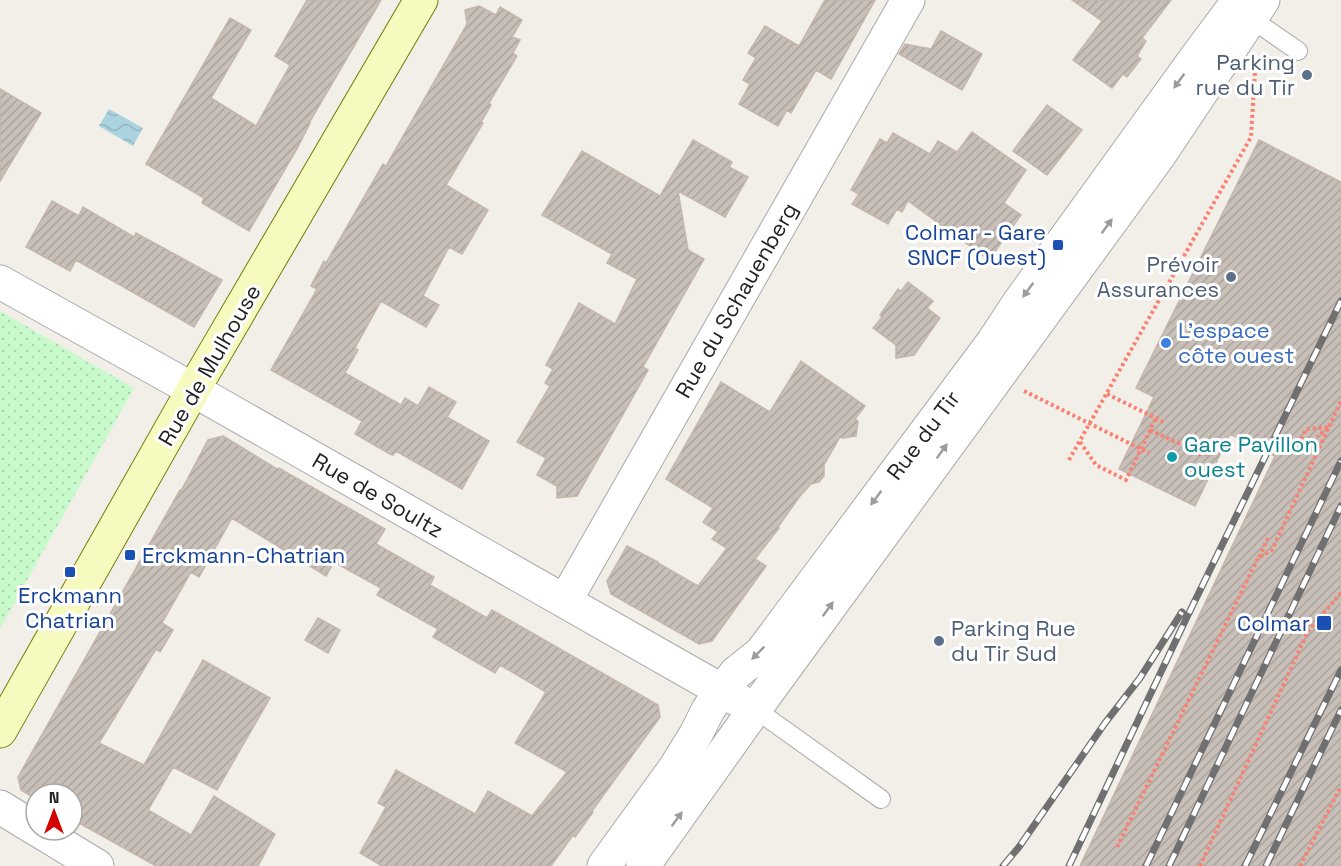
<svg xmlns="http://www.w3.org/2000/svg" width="1341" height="866" font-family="'Space Grotesk',sans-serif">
  <defs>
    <pattern id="park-dots" width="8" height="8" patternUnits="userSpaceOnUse" patternTransform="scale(1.5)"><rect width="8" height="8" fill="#c8facc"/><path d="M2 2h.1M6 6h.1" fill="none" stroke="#acd6af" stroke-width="1.8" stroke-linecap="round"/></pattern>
    <pattern id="water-waves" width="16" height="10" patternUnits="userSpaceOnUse" patternTransform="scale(1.5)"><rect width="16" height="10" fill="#aad3df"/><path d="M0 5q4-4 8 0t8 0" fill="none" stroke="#92b5bf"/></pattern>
    <pattern id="building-hatch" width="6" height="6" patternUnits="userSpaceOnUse" patternTransform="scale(1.5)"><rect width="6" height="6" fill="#c7bfb8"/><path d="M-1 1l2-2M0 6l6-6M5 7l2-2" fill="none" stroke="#aba49e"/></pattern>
  </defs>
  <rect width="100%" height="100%" fill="#f2efe9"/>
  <path fill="url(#park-dots)" d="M 0,311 L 134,388 L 0,629 Z"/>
  <path fill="url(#water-waves)" d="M 109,109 L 143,128 L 133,146 L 99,126 Z"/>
  <path fill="url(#building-hatch)" stroke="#c4b6ab" stroke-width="1.5" d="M 307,0 L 381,0 L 309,123 L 310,123 L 298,147 L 249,231 L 202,203 L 204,198 L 146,164 L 230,18 L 251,30 L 211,98 L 256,126 L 290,65 L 275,56 Z
    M 825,0 L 875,0 L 831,79 L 816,70 L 791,113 L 787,110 L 778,126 L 739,104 L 750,84 L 743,80 L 756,58 L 748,53 L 765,26 L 799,46 Z
    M 1072,0 L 1171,0 L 1142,38 L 1146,41 L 1137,56 L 1141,59 L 1127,77 L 1123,74 L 1112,88 L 1073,60 L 1102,21 Z
    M 479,6 L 496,15 L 500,7 L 522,20 L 512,37 L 520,40 L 513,53 L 517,56 L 489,103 L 491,105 L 481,122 L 483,123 L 446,185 L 488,210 L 462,254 L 449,247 L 423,296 L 439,305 L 426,327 L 381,301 L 355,348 L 358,350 L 345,373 L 401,405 L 405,398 L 418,406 L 429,387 L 456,402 L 447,417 L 489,441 L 462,489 L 396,451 L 393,455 L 390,454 L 355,434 L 362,421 L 271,370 L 317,289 L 311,286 L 324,261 L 326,263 L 383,164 L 386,166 L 467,24 L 465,10 Z
    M 941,31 L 982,54 L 962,90 L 899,54 L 905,44 L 931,49 Z
    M 0,89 L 41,113 L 0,181 Z
    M 1047,105 L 1082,130 L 1047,175 L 1013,151 Z
    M 972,132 L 1026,170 L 1004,203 L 1021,215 L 989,260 L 908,201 L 902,212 L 897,209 L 888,224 L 852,204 L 859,194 L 851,190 L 880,139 L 887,143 L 893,133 L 930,154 L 938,141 L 957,152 Z
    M 693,140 L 732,162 L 729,167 L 748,177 L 725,217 L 678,191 L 688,250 L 704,259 L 643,367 L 648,370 L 577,496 L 557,498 L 557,486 L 537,475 L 546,458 L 517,442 L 550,386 L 545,383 L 553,369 L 546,365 L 579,303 L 615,324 L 637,279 L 607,263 L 612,254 L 542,215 L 582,151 L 660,196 Z
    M 1259,140 L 1341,182 L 1341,866 L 1080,866 L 1275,456 L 1230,434 L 1195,506 L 1119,469 L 1154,397 L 1136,388 Z
    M 52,201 L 79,216 L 83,207 L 134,237 L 136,233 L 222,280 L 194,327 L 76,260 L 70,271 L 26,247 Z
    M 908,282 L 933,301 L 927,308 L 940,318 L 914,355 L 896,358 L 896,345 L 873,328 L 882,317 L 880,315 L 898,289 L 901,291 Z
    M 801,361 L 865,406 L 855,419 L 858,421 L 856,436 L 842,438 L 840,437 L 824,465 L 824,476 L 819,482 L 811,484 L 800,496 L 778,527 L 779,528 L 755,559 L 766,566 L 712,641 L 699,644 L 611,594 L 607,581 L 627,546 L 658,562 L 658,563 L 698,586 L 727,548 L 712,539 L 718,532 L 703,522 L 713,508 L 666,479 L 721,382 L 770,412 Z
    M 223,436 L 277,469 L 279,468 L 385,529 L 376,544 L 434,577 L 430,585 L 487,618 L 492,610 L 658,705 L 660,717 L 592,811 L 593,812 L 575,837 L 573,835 L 551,866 L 382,866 L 360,853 L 386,807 L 378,803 L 396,770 L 475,814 L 488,791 L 532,816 L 567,772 L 515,743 L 546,692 L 500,665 L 495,673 L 433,637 L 438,629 L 377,595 L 381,588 L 334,562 L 326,576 L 232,518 L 199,577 L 191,572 L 162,623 L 173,630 L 167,640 L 160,652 L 156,649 L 99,743 L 144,765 L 203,660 L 270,698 L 217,790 L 173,767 L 148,810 L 191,835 L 214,796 L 275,834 L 258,866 L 156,866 L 72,819 L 72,794 L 36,794 L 36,799 L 21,790 L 18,777 L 180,490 L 181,491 L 208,440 Z
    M 318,618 L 340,630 L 328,653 L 305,640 Z"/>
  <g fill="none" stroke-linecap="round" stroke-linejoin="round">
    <defs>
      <path id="lane" d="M 1250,18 L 1298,51
        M 755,709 L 881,799"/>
      <path id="street" d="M 0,282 L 183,384 L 740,701
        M 565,601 L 908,0
        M 0,807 L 36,829
        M 38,830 L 97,866
        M 604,866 L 675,768 L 696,734 L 708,710 L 721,691 L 736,673 L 761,653 L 993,342 L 1018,304 L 1198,55 L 1239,0
        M 643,866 L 755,709 L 1158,157 L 1263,0"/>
      <path id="secondary" d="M 0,731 L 193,390 L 421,0"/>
    </defs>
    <use href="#lane" stroke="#a9a9a9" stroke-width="20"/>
    <use href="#street" stroke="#a9a9a9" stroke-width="35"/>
    <use href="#secondary" stroke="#707d05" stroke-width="35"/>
    <path stroke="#fa8072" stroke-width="4" stroke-dasharray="3 3" stroke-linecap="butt" d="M 1024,391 L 1149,453
      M 1107,394 L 1164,422
      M 1150,430 L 1182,445
      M 1080,442 L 1096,465 L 1126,480 L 1156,418
      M 1296,450 L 1306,429 L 1329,427 L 1317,437
      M 1198,454 L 1216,453
      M 1069,460 L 1251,137 L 1255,71
      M 1259,557 L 1268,538
      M 1117,847 L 1258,558 L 1272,550 L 1341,401
      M 1200,866 L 1308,631 L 1341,593
      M 1300,866 L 1341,786"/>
    <use href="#lane" stroke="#fff" stroke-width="18"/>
    <use href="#street" stroke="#fff" stroke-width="33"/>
    <use href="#secondary" stroke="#f7fabf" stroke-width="33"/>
    <defs>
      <path id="rail" d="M 1003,866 L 1019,847 L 1105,723 L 1140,678 L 1182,612
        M 1069,866 L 1187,617 L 1341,301
        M 1146,866 L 1341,461
        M 1169,866 L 1341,506
        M 1245,866 L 1341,670
        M 1266,866 L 1341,710"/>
    </defs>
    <use href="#rail" stroke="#707070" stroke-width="7"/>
    <use href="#rail" stroke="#fff" stroke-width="4.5" stroke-dasharray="14" stroke-linecap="butt"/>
  </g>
  <defs><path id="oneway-solid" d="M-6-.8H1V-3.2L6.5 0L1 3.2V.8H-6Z" transform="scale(1.5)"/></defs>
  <g fill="#9c9c9c">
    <use href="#oneway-solid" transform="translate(1179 81) rotate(126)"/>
    <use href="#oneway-solid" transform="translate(1107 226) rotate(-54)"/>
    <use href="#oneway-solid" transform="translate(1028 290) rotate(126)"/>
    <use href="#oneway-solid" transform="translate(942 451) rotate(-54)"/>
    <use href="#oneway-solid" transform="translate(876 498) rotate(127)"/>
    <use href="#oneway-solid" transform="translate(828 609) rotate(-54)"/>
    <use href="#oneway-solid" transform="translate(758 653) rotate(135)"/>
    <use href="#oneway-solid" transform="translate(677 819) rotate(-54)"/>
  </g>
  <g fill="#5c6f8a" stroke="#fff" stroke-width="2">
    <circle cx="1307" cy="75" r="6"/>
    <circle cx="1231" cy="277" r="6"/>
    <circle cx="939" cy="641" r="6"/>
  </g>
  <g fill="#1a4fb4" stroke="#fff" stroke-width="2">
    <rect x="1052" y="239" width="12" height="12" rx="3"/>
    <rect x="124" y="549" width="12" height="12" rx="3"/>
    <rect x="64" y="566" width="12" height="12" rx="3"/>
    <rect x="1316" y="615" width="16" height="16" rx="3"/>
  </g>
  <circle fill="#3f7fe0" stroke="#fff" stroke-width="2" cx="1166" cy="343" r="6"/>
  <circle fill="#0f9aa8" stroke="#fff" stroke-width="2" cx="1172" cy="457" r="6"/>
  <g text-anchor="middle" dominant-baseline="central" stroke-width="6" stroke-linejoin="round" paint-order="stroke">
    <g font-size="22" fill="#4e5e75" stroke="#fff" text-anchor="end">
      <text x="1295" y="62">Parking<tspan x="1295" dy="25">rue du Tir</tspan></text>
      <text x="1219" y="264">Prévoir<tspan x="1219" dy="25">Assurances</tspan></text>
      <text x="951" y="628" text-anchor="start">Parking Rue<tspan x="951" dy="25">du Tir Sud</tspan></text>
    </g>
    <g font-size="22" fill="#164399" stroke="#fff" text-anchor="end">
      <text x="1046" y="232">Colmar - Gare<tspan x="1046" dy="25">SNCF (Ouest)</tspan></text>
      <text x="142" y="555" text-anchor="start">Erckmann-Chatrian</text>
      <text x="70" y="595" text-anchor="middle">Erckmann<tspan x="70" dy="25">Chatrian</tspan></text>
      <text x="1310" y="623">Colmar</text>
    </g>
    <g font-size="22" fill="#222" stroke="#fff">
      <text transform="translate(736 300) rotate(-60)">Rue du Schauenberg</text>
      <text transform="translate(209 365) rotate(-60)">Rue de Mulhouse</text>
      <text transform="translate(923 435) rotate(-53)">Rue du Tir</text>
      <text transform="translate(378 495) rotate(30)">Rue de Soultz</text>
    </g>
    <g font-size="22" fill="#366cbe" stroke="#fff" text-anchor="start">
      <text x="1178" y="330">L'espace<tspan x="1178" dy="25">côte ouest</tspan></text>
    </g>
    <g font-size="22" fill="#0d838f" stroke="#fff" text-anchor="start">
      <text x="1184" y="444">Gare Pavillon<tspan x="1184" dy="25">ouest</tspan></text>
    </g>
  </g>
  <g transform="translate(54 812)"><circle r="28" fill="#ffffff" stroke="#a7a7a7" stroke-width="1.5"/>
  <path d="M0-4.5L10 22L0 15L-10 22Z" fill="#d40000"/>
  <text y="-9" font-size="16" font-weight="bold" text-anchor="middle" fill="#222222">N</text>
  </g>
</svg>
